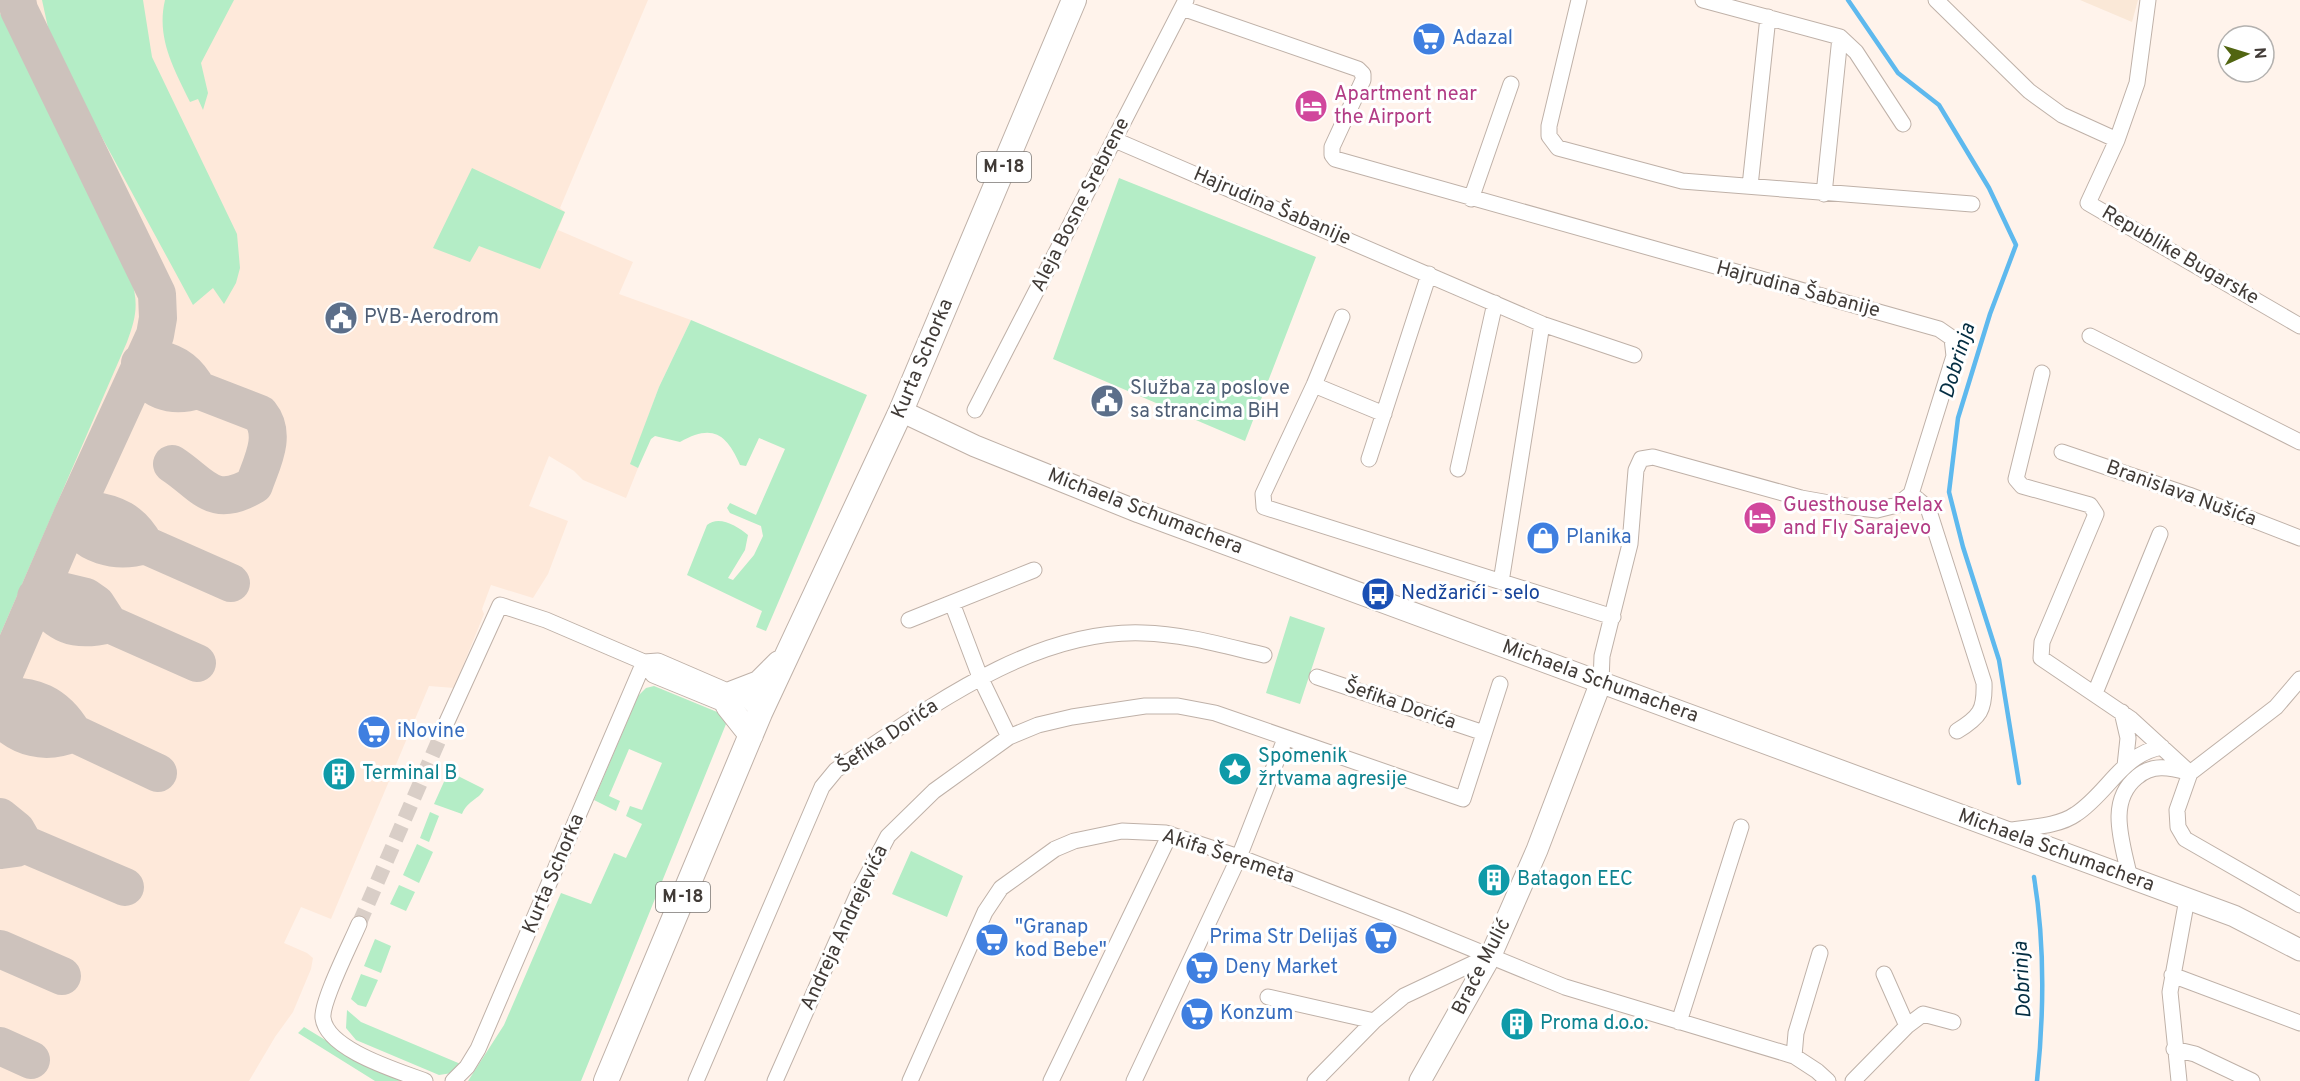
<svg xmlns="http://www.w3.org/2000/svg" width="2300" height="1081" font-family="Overpass,sans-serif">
  <rect width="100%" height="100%" fill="#fff3eb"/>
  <path fill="#fee9da" d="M 0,0 L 648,0 L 560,208 L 565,212 L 558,230 L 633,262 L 619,294 L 691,320 L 659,387 L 631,464 L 638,468 L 626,498 L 583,480 L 574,471 L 549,456 L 529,506 L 568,521 L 548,574 L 533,598 L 491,585 L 482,609 L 484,614 L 454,688 L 429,686 L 331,919 L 301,907 L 284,943 L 307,953 L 313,958 L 311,969 L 293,1012 L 275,1037 L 249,1081 L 0,1081 Z"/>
  <path fill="#fae8d7" d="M 2080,0 L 2138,0 L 2132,22 Z"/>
  <path fill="#b4edc6" d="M 42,0 L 143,0 L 152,57 L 237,234 L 240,268 L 236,283 L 224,304 L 213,288 L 193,305 L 86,108 L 49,32 Z
    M 165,0 L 234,0 L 201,63 L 208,93 L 203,110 L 198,99 L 190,102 C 174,69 156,38 165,0 Z
    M 0,13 L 131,279 C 139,303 136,318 127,342 L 0,635 Z
    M 472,168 L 565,212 L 540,269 L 479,246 L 470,262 L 433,248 Z
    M 1119,178 L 1316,257 L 1245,441 L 1053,359 Z
    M 691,320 L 867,395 L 766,631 L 756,627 L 762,611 L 687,575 L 707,525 C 719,515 737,526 748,535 L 745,550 L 728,578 L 733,580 L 754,555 L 763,536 L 761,526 L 730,513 L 727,508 L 730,503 L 756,515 L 785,449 L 759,438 L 746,466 L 740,465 C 726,433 712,424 680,442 L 655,436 L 651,439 L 638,468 L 630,464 L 659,387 Z
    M 1290,616 L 1325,628 L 1300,704 L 1266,693 Z
    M 654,686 L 722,714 L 726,724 L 581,1081 L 468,1081 L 504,1025 L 561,893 L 591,904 L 614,853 L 626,858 L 642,824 L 626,816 L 630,806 L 642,810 L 662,763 L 629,749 L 609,796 L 620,801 L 616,811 L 594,800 L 638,696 L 646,688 Z
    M 447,775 L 458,776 L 484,789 C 480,799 468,800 462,814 L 434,804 Z
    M 430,812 L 439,816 L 429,842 L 420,838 Z
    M 417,844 L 433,852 L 419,883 L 403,875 Z
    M 911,851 L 963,876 L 947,917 L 892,894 Z
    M 399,885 L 415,892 L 406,911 L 390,904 Z
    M 375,939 L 391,946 L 381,973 L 364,966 Z
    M 361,974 L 378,980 L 366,1007 L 358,1005 L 351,999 Z
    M 347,1010 L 361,1022 L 463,1065 L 452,1073 L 439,1075 L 356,1040 L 346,1028 Z
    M 304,1027 L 363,1063 L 410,1081 L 375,1081 L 298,1033 Z"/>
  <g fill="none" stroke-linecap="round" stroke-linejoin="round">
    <path stroke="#5eb9ee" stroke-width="4.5" d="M 1848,0 L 1898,73 L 1939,105 L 1989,188 L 2016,245 L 1990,314 L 1958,418 L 1949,492 L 1963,547 L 1999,660 L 2019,783
      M 2034,877 C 2045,944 2044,1014 2037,1081"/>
    <path stroke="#cdc2bc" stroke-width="38" d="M 158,359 C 178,364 188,372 198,390 C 173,398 146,392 140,363 Z
      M 172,464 C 203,484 212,510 254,485 C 262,462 277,435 260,414 L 198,390
      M 89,510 C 115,513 132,521 145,545 C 118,553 82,547 72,516 Z
      M 145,545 L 231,583
      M 109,624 C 74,633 58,625 36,597 L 61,591 L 86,597 L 96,604 L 109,624 L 197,663
      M 0,683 L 72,516 L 155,335 L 158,318 L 157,294 L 19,10 L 17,0
      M 0,697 C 33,694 56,704 73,733 C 45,745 20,738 0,717
      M 73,733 L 158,773
      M 0,817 L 16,830 L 24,844 L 16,848 L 1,850
      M 24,844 L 125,887
      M 0,949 L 62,976
      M 0,1046 L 31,1060"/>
    <path stroke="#d9cec7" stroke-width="15" stroke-dasharray="15 8" stroke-linecap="butt" d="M 359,924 L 445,726"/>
    <defs>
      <path id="street" d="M 1579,0 L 1549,126 L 1549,136 L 1558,148 L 1682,181 L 1972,204
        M 1703,0 L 1840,37 L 1856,52 L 1903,124
        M 1936,0 L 2029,91 L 2062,115 L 2117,140
        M 2148,0 L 2137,83 L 2117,140 L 2088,203 L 2300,326
        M 1182,8 L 1358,69 L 1363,74 L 1363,80 L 1332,147 L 1332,155 L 1335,159 L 1939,329 L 1952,338 L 1954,356 L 1911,494 L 1897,505 L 1877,510 L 1852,507 L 1801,498 L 1653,457 L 1641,459 L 1636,470 L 1630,544 L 1602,656 L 1601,682
        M 1115,140 L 1542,324 L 1634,355
        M 1750,186 L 1768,17
        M 1824,194 L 1840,37
        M 1471,199 L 1511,84
        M 1342,317 L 1314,385 L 1263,494 L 1264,507 L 1613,617
        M 2090,336 L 2300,442
        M 2042,373 L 2016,479 L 2022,486 L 2090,505 L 2096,514 L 2042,642 L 2041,658 L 2131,719 L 2190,773
        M 1314,385 L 1384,414
        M 975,410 L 1186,0
        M 2062,452 L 2189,495 L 2300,538
        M 1369,459 L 1429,274
        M 1458,469 L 1495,303
        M 1911,494 L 1928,508 L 1984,683 C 1985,710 1980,717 1957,731
        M 1501,582 L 1542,324
        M 952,603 L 980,677 L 1009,737
        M 909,620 L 1034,570
        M 644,662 L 653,675 L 736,709
        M 1317,677 L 1484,733
        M 2300,679 L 2276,707 L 2190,773 L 2177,810 L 2178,827 L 2185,839 L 2300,905
        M 2095,693 L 2160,534
        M 2122,712 L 2128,738 L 2125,766
        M 445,726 L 500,605 L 546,620 L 644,662 L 658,661 L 746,699 L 760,713
        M 2005,831 C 2027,827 2058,827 2076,814 C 2108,793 2122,754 2162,747
        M 2130,879 C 2123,844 2106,802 2137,777 C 2152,764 2169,767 2187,772
        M 359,924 C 351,943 321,1002 323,1018 C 327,1050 399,1071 425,1081
        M 2172,975 L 2300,1023
        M 1268,997 L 1374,1021
        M 1679,1022 L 1741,827
        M 1907,1026 L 1923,1014 L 1953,1022
        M 2174,1049 L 2195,1054 L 2252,1081
        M 1794,1056 L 1796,1033 L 1820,953
        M 453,1081 L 467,1067 L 478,1049 L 644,662
        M 696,1081 L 822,787 L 836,770 C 925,711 1031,629 1143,633 C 1184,634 1225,646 1264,655
        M 775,1081 L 859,891 L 888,836 L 934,791 L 1009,737 L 1038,725 L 1072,717 L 1145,706 L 1178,706 L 1215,713 L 1463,799 L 1500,684
        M 910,1081 L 985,912 L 1001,888 L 1055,849 L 1074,841 L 1122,831 L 1166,833 L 1239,857 L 1402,920 L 1565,987 L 1794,1056 L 1817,1071 L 1828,1081
        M 1051,1081 L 1170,834
        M 1134,1081 L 1239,857 L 1285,739
        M 1315,1081 L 1374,1021 L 1404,996 L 1491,955
        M 1853,1081 L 1907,1026 L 1884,974
        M 2179,1081 L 2170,992 L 2187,899"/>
      <path id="secondary" d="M 901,411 L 975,446 L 1139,512 L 2234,916 L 2300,950
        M 1420,1081 L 1491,955 L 1537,850 L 1601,682"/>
      <path id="primary" d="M 733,693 L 759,683 L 779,663
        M 728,706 L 751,735
        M 606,1081 L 760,713 L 901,411 L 1074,0"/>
    </defs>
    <use href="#street" stroke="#bfb1a8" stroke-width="17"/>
    <use href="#secondary" stroke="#bfb1a8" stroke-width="23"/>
    <use href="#primary" stroke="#bfb1a8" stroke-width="26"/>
    <use href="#street" stroke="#fff" stroke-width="15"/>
    <use href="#secondary" stroke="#fff" stroke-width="21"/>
    <use href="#primary" stroke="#fff" stroke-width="24"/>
  </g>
  <defs>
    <symbol id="supermarket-disc" viewBox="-11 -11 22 22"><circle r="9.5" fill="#3f7fe0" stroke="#fff"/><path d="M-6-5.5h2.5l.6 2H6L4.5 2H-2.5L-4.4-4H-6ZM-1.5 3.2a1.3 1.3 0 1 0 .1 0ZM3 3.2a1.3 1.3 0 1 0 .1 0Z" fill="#fff"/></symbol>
    <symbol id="hotel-disc" viewBox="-11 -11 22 22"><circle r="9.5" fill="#d1479c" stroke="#fff"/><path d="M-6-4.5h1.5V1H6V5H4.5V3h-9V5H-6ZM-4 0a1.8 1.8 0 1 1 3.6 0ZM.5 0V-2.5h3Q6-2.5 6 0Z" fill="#fff"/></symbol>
    <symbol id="civic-disc" viewBox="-11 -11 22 22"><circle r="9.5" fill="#5c6f8a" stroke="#fff"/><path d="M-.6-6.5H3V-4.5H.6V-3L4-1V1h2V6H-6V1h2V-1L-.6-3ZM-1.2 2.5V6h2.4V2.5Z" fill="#fff"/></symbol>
    <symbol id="shop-disc" viewBox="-11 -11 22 22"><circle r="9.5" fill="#3f7fe0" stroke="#fff"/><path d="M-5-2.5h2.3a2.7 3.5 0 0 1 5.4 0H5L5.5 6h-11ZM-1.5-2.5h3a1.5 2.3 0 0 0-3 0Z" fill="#fff"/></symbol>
    <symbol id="bus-disc" viewBox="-11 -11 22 22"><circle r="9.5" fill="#1a4fb4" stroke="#fff"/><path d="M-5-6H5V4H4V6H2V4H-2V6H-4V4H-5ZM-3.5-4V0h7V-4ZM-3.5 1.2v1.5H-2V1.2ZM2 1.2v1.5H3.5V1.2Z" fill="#fff"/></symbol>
    <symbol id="sight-disc" viewBox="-11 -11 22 22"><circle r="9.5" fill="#0f9aa8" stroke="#fff"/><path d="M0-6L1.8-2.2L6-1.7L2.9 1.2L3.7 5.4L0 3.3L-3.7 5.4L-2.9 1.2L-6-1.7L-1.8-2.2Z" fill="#fff"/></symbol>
    <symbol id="building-disc" viewBox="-11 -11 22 22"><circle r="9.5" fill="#0f9aa8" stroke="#fff"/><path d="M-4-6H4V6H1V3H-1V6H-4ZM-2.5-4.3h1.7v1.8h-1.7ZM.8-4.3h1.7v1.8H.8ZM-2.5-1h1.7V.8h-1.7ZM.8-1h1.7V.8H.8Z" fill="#fff"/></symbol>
  </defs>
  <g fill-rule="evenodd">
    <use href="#supermarket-disc" x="1410" y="20" width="38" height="38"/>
    <use href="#hotel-disc" x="1292" y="87" width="38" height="38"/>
    <use href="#civic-disc" x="322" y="299" width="38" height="38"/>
    <use href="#civic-disc" x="1088" y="382" width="38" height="38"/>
    <use href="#hotel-disc" x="1741" y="499" width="38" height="38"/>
    <use href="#shop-disc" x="1524" y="519" width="38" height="38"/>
    <use href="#bus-disc" x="1359" y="575" width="38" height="38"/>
    <use href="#supermarket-disc" x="355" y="713" width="38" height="38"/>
    <use href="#sight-disc" x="1216" y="750" width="38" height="38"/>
    <use href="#building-disc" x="320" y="755" width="38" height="38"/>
    <use href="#building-disc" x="1475" y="861" width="38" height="38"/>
    <use href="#supermarket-disc" x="1362" y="919" width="38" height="38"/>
    <use href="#supermarket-disc" x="973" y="921" width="38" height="38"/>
    <use href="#supermarket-disc" x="1183" y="949" width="38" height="38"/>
    <use href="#supermarket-disc" x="1178" y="995" width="38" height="38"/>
    <use href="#building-disc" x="1498" y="1005" width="38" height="38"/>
  </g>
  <g text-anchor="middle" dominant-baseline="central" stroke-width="6" stroke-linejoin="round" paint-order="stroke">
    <g fill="#fff" stroke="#7a7673" stroke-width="1.5">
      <rect x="977" y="152" width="54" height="30" rx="4.5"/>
      <rect x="656" y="882" width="54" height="30" rx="4.5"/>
    </g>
    <g font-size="18" font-weight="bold" fill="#413b37">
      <text x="1004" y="167">M-18</text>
      <text x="683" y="897">M-18</text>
    </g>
    <g font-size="20" fill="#366cbe" stroke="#fff" text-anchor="start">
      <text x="1452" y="39">Adazal</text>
      <text x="1566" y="538">Planika</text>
      <text x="397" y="732">iNovine</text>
      <text x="1015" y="928">"Granap<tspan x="1015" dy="23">kod Bebe"</tspan></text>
      <text x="1358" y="938" text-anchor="end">Prima Str Delijaš</text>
      <text x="1225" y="968">Deny Market</text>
      <text x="1220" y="1014">Konzum</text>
    </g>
    <g font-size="20" fill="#b23c85" stroke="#fff" text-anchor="start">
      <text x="1334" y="95">Apartment near<tspan x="1334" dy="23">the Airport</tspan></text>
      <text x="1783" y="506">Guesthouse Relax<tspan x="1783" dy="23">and Fly Sarajevo</tspan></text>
    </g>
    <g font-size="20" fill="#413b37" stroke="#fff">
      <text transform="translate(1081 205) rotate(-63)">Aleja Bosne Srebrene</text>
      <text transform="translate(1272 207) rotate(23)">Hajrudina Šabanije</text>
      <text transform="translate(2180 256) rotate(30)">Republike Bugarske</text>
      <text transform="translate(1798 290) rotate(15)">Hajrudina Šabanije</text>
      <text transform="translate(923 359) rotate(-67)">Kurta Schorka</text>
      <text transform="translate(2181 494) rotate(20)">Branislava Nušića</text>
      <text transform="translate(1145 512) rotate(21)">Michaela Schumachera</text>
      <text transform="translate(1600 682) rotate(20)">Michaela Schumachera</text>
      <text transform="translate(1400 705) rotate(19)">Šefika Dorića</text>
      <text transform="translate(888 737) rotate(-34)">Šefika Dorića</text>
      <text transform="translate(2056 851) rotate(20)">Michaela Schumachera</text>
      <text transform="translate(1228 857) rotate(18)">Akifa Šeremeta</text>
      <text transform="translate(554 874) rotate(-67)">Kurta Schorka</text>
      <text transform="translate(845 928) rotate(-65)">Andreja Andrejevića</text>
      <text transform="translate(1482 967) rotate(-63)">Braće Mulić</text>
    </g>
    <g font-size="20" fill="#4e5e75" stroke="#fff" text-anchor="start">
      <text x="364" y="318">PVB-Aerodrom</text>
      <text x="1130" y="389">Služba za poslove<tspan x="1130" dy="23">sa strancima BiH</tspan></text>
    </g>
    <g font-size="20" fill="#164399" stroke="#fff" text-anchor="start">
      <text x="1401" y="594">Nedžarići - selo</text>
    </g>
    <g font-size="20" fill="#0d838f" stroke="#fff" text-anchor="start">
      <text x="1258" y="757">Spomenik<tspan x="1258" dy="23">žrtvama agresije</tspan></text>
      <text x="362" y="774">Terminal B</text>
      <text x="1517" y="880">Batagon EEC</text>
      <text x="1540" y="1024">Proma d.o.o.</text>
    </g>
    <g font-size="21" font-style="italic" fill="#032d42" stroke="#fff">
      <text transform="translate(1958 361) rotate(-73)">Dobrinja</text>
      <text transform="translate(2023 980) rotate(-93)">Dobrinja</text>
    </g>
  </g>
  <g transform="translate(2246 54) rotate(86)"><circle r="28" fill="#ffffff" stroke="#b3b1af" stroke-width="1.5"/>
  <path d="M0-4.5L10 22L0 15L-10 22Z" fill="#516511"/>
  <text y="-9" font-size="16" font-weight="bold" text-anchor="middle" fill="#413b37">N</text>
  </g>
</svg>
